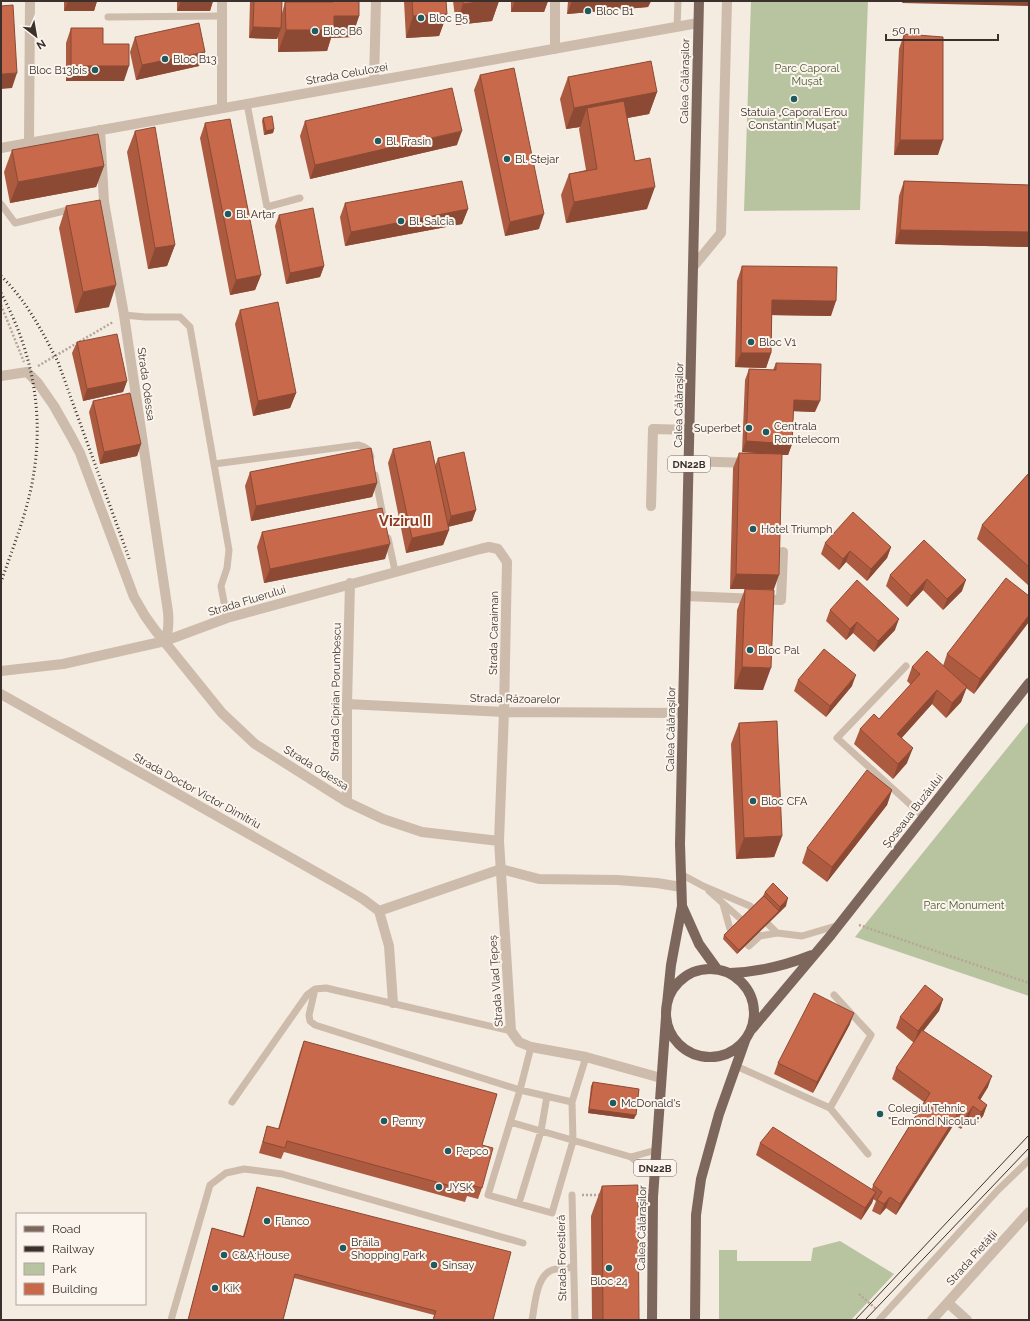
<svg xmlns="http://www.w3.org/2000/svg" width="1030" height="1321" font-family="Raleway,sans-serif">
  <rect width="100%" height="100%" fill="#f4ebe1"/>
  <path fill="#b8c4a0" d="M 751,1 L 868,1 L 860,210 L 744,211 Z
    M 1029,721 L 1029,996 L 855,937 Z
    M 840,1241 L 894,1274 L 851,1320 L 719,1320 L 719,1250 L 737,1250 L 737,1261 L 811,1261 L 813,1248 Z"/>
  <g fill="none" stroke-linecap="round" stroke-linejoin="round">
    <path stroke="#b9a596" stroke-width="2.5" stroke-dasharray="2 2" stroke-linecap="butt" d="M 1,305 L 24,362
      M 38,366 L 113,322
      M 859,925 L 1029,983
      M 582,1195 L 601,1195
      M 859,1294 L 875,1308"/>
    <path stroke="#cdbbac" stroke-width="7" d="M 108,17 L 222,16
      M 677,27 L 678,1
      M 247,104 L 267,207 L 300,198
      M 1,204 L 15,223 L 72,209
      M 124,315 L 145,317 L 180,317 L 190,327 L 229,550 L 227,568 L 221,586 L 227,618
      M 214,464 L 358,445 C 366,447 369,449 371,457
      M 375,475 L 383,516
      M 388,538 L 395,571
      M 906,666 L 837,738 L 924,817
      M 681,874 L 703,886 L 750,906 L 777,933 L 802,936 L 839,925
      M 709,891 L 760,936 L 777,933
      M 723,904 L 730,929 L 749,946 L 760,936
      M 315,989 L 309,1015 L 310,1021 L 315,1025 L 520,1090 L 572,1102
      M 531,1047 L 520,1090 L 488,1195 L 552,1213 L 573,1141 L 572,1102 L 586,1057
      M 736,1066 L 830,1108 L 871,1035 L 834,995
      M 232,1102 L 307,995 L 315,989 L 326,988 L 511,1031
      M 830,1108 L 868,1154
      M 510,1122 L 631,1157 L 655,1176
      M 631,1157 L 656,1150
      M 572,1195 L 575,1320
      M 519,1203 L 541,1131 L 547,1096
      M 171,1320 L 210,1185 L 226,1173 L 244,1169 L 282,1174 L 523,1243
      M 532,1320 C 535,1305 536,1276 552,1270 C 558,1268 567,1268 573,1267
      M 879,1320 L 998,1190 L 1029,1160"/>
    <path stroke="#cdbbac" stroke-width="10" d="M 555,1 L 555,49
      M 374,81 L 376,1
      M 222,108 L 222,1
      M 100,130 L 104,202 L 124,315 L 168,612 C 169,623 169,631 165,641
      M 29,143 L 30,1
      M 693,267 L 721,233 L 727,1
      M 1,376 L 27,372 L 38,383 L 54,406 L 71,436 L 80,453 L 134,597 L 145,616 L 155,630 L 222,713 L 255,744 L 347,802 L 383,819 L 422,832 L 499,841
      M 689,461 L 748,463
      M 651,506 L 653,429 L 690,430
      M 686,596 L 781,600 L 783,552
      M 1,671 L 63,664 L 165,641 L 227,618 L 480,549 L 489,547 L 498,549 L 507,562 L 504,712 L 499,841 L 511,1031 L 519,1042 L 531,1047 L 586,1057 L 661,1078
      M 1,694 L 341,886 L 363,899 L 379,911
      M 347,704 L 504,712 L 683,713
      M 347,802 L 347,704 L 350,583
      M 379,911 L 501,869 L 539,879 L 617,880 L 657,883 L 681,887
      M 379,911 L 389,946 L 393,1003
      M 948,1303 L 967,1320"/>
    <path stroke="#cdbbac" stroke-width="10" d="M 1,148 L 698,23
      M 932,1320 L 1029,1212"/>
    <path stroke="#7d675c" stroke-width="10" d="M 682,906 L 699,944 L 717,969
      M666 1013a44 44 0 1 1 88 0a44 44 0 1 1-88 0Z
      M 730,973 C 760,972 784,966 812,955
      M 667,1004 L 671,965 L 682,906 L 680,844 L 699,1
      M 752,1029 L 831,935 L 1029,683
      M 652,1320 L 653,1197 L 666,1017
      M 695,1320 L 696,1215 L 701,1179 L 719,1114 L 746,1038"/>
    <path stroke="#3b302b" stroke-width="1" d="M 855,1320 L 1029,1135
      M 865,1320 L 1029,1148"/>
    <path stroke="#3b302b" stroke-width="3" stroke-dasharray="1 3" stroke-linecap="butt" d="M 1,276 C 26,300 42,331 58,362 L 130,561
      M 1,293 C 35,356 46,423 30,493 C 23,523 11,553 1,582"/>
  </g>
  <path fill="#ac5a40" d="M 64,1 L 97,1 L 94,11 L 64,11 Z
    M 177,1 L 213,1 L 210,11 L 177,11 Z
    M 250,1 L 282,1 L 282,13 L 285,2 L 326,2 L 326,1 L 359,1 L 359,16 L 352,37 L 331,38 L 327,51 L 278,52 L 278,37 L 277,39 L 249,38 Z
    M 404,1 L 446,1 L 447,14 L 439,36 L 406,38 Z
    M 453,1 L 499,1 L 492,21 L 456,25 Z
    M 511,1 L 548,1 L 544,12 L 511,12 Z
    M 568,1 L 651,1 L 648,7 L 567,14 Z
    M 71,28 L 103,44 L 124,81 L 66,81 L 66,43 Z
    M 904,34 L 938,155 L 894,155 L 899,49 Z
    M 135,37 L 199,66 L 136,80 L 130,52 Z
    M 480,75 L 539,229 L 505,236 L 474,90 Z
    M 568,77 L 657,92 L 649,114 L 627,118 L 635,161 L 647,209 L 566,223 L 561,195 L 569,174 L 586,170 L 579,129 L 580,127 L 566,129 L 560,99 Z
    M 263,118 L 274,129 L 273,133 L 264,135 L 262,121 Z
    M 305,121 L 457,145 L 310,179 L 300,136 Z
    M 205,123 L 261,275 L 255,290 L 230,295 L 200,138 Z
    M 135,131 L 175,245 L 167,266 L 148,269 L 127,152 Z
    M 12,150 L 104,166 L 96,187 L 10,203 L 4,172 Z
    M 904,181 L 1029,185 L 1029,247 L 895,244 L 899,196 Z
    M 345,203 L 468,209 L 462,224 L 345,246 L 340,217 Z
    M 66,206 L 109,307 L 75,313 L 59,228 Z
    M 279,215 L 324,266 L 320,277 L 286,284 L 275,226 Z
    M 742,266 L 831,316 L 772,315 L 771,353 L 766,368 L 735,367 L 737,281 Z
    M 240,310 L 296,393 L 290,408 L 253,416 L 235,324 Z
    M 77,342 L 127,381 L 123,392 L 83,401 L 72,353 Z
    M 776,363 L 815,412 L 793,411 L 792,444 L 788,455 L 782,455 L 774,589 L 763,690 L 734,689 L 737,610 L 745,589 L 730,589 L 733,468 L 739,453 L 772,454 L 742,452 L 745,380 L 749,369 L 773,370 Z
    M 93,401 L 141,444 L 137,456 L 100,464 L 89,412 Z
    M 393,449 L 435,466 L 438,458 L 476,510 L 472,521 L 448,527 L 449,530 L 443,545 L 406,553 L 388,463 Z
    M 250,472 L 377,483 L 372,497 L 251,521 L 245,486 Z
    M 1029,473 L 1029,586 L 977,539 L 982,525 Z
    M 262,532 L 385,559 L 264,583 L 257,547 Z
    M 924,540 L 962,591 L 943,610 L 923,590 L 907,607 L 886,586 L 890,575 Z
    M 825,543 L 891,547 L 887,558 L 867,581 L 846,562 L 839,570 L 821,554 Z
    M 1029,596 L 974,694 L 966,688 L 961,702 L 946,718 L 932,704 L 901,738 L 907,763 L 893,779 L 854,744 L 860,729 L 879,719 L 911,685 L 907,681 L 912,667 L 943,666 L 947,654 Z
    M 830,610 L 895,630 L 874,652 L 853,633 L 846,640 L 826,621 Z
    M 798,680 L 852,686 L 826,717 L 794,691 Z
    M 739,723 L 782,836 L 774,857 L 736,859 L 731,744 Z
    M 892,790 L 887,805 L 827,882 L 802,863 L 807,848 Z
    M 765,892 L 786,906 L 737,954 L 723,939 L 724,935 L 763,896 Z
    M 943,999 L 939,1011 L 923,1031 L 988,1087 L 980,1100 L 987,1105 L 983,1116 L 977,1123 L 969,1117 L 961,1129 L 953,1124 L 896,1215 L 886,1208 L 880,1215 L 872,1211 L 876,1201 L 873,1199 L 872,1203 L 861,1220 L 756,1155 L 760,1143 L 872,1189 L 873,1185 L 924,1102 L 892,1079 L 896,1068 L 914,1043 L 896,1028 L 900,1017 Z
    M 850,1024 L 813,1093 L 774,1074 L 778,1063 Z
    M 304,1041 L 482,1145 L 482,1188 L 478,1199 L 467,1196 L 465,1202 L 284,1152 L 281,1159 L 259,1153 L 267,1126 L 278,1129 L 300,1052 Z
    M 593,1082 L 634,1119 L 588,1113 L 591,1086 Z
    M 602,1186 L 639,1320 L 592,1320 L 591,1216 Z
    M 257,1187 L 493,1320 L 433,1320 L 434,1315 L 294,1278 L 283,1320 L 188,1320 L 212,1228 L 243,1236 Z"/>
  <path fill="#8c4a34" d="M 68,1 L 97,1 L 94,11 L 64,11 Z
    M 181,1 L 213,1 L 210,11 L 177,11 Z
    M 486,1 L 499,1 L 492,21 L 456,25 L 463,4 Z
    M 515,1 L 548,1 L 544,12 L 511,12 Z
    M 572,1 L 651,1 L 648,7 L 567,14 Z
    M 903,1 L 1029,1 L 1029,6 L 902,3 Z
    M 447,14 L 439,36 L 406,38 L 413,16 Z
    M 334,16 L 359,16 L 352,37 L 331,38 L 327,51 L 278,52 L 286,30 Z
    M 253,27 L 281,28 L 277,39 L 249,38 Z
    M 205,52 L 199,66 L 136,80 L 142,65 Z
    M 71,66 L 129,66 L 124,81 L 66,81 Z
    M 17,73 L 12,88 L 1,89 L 1,74 Z
    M 657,92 L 649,114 L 590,125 L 587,108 L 580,127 L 566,129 L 574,108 Z
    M 274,129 L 273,133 L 264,135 L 266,131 Z
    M 462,131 L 457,145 L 310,179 L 315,165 Z
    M 900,140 L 943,140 L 938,155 L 894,155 Z
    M 104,166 L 96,187 L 10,203 L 18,182 Z
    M 655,187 L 647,209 L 566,223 L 574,202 Z
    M 468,209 L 462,224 L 345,246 L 351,232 Z
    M 544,214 L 539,229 L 505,236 L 510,222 Z
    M 900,230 L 1029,232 L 1029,247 L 895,244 Z
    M 175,245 L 167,266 L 148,269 L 155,248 Z
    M 324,266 L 320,277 L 286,284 L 290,273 Z
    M 261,275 L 255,290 L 230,295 L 236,280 Z
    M 116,285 L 109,307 L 75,313 L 83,292 Z
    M 772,300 L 836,301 L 831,316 L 767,315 Z
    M 741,353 L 771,353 L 766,368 L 735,367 Z
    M 127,381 L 123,392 L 83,401 L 87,389 Z
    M 296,393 L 290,408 L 253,416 L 258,401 Z
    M 794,400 L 820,401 L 815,412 L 789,411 Z
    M 746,441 L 792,444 L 788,455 L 742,452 Z
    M 141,444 L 137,456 L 100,464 L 104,452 Z
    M 377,483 L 372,497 L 251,521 L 256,506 Z
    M 476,510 L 472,521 L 447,527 L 451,516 Z
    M 449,530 L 443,545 L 406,553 L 412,538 Z
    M 390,544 L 385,559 L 264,583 L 270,569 Z
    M 891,547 L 887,558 L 867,581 L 871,569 Z
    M 850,551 L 846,562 L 839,570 L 843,559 Z
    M 736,574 L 779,575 L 774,589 L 730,589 Z
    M 927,579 L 923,590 L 907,607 L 911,596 Z
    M 966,580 L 962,591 L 943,610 L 947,599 Z
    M 1029,615 L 1029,622 L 974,694 L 980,679 Z
    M 899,619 L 895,630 L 874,652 L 878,641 Z
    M 857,622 L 853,633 L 846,640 L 850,629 Z
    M 742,667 L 771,668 L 763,690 L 734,689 Z
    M 856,675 L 852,686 L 826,717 L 830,706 Z
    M 967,687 L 961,702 L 946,718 L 952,703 Z
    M 937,690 L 932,704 L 892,749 L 897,734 Z
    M 913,748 L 907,763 L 893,779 L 898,764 Z
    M 892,790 L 887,805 L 827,882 L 832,867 Z
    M 782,836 L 774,857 L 736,859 L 744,838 Z
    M 788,898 L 786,906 L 737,954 L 739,950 L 778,911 L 780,907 Z
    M 943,999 L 939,1011 L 914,1043 L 918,1031 Z
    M 854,1013 L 850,1024 L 813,1093 L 817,1082 Z
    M 992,1076 L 988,1087 L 975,1108 L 978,1098 Z
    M 987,1105 L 983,1116 L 977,1123 L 981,1112 Z
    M 973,1106 L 969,1117 L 961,1129 L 965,1118 Z
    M 589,1109 L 636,1115 L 634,1119 L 588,1113 Z
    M 957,1115 L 953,1126 L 896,1215 L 900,1204 Z
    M 876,1192 L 872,1203 L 861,1220 L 865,1208 Z
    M 890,1197 L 886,1208 L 880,1215 L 884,1204 Z"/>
  <path fill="#c8694b" stroke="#8c4a34" d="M 254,1 L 282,1 L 281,28 L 253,27 Z
    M 333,1 L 359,1 L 359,16 L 334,16 L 334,30 L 286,30 L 285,2 L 333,2 Z
    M 412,1 L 446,1 L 447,14 L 413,16 Z
    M 463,1 L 486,1 L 463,4 Z
    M 13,5 L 17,73 L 1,74 L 1,6 Z
    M 199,23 L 205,52 L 142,65 L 135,37 Z
    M 71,28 L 103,28 L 103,44 L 129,44 L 129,66 L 71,66 Z
    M 904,34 L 943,37 L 943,140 L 900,140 Z
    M 651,61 L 657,92 L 574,108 L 568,77 Z
    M 514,68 L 544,214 L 510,222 L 480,75 Z
    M 452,88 L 462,131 L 315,165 L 305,121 Z
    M 624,101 L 635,161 L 650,158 L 655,187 L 574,202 L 569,174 L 597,169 L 587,108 Z
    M 272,116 L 274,129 L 266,131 L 263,118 Z
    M 230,119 L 261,275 L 236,280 L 205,123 Z
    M 155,127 L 175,245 L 155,248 L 135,131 Z
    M 98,134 L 104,166 L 18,182 L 12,150 Z
    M 462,181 L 468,209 L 351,232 L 345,203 Z
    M 904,181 L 1029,185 L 1029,232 L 900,230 Z
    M 100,200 L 116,285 L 83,292 L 66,206 Z
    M 313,208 L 324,266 L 290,273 L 279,215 Z
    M 742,266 L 837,267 L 836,301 L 772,300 L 771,353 L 741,353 Z
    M 278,302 L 296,393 L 258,401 L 240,310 Z
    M 117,334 L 127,381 L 87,389 L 77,342 Z
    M 776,363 L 821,364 L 820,401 L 794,400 L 792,444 L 746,441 L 749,369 L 776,370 Z
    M 130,393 L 141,444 L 104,452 L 93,401 Z
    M 430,441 L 449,530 L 412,538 L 393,449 Z
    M 371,448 L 377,483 L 256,506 L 250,472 Z
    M 464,452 L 476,510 L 451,516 L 438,458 Z
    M 739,453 L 782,454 L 779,575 L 736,574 Z
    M 1029,473 L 1029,567 L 982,525 Z
    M 382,508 L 390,544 L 270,569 L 262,532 Z
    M 853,512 L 891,547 L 871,569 L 850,551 L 843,559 L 825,543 Z
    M 924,540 L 966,580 L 947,599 L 927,579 L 911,596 L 890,575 Z
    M 1006,578 L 1029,596 L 1029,615 L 980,679 L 947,654 Z
    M 857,580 L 899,619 L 878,641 L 857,622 L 850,629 L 830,610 Z
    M 745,589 L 774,590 L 771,668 L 742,667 Z
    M 824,649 L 856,675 L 830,706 L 798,680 Z
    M 927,651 L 967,687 L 952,703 L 937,690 L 897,734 L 913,748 L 898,764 L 860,729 L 874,714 L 879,719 L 920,674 L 912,667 Z
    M 777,721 L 782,836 L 744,838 L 739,723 Z
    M 867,770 L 892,790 L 832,867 L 807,848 Z
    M 773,883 L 788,898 L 780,907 L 765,892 Z
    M 764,896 L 779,911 L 739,950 L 724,935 Z
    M 925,985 L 943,999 L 918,1031 L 900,1017 Z
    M 814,993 L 854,1013 L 817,1082 L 778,1063 Z
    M 922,1030 L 992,1076 L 978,1098 L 987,1105 L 981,1112 L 973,1106 L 965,1118 L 949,1107 L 957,1115 L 900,1204 L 890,1197 L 884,1204 L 877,1200 L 882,1192 L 873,1185 L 930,1093 L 896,1068 Z
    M 304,1041 L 497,1094 L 482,1145 L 493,1148 L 482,1188 L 470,1185 L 469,1191 L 287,1141 L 285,1148 L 263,1142 L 267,1126 L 279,1129 Z
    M 593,1082 L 639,1089 L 636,1115 L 589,1109 Z
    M 773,1127 L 876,1192 L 865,1208 L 760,1143 Z
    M 638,1185 L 639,1320 L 603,1320 L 602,1186 Z
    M 257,1187 L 511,1252 L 493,1320 L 433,1320 L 436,1311 L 295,1274 L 283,1320 L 188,1320 L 212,1228 L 244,1237 Z"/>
  <g fill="#1f5a5e" stroke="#fbf5ee" stroke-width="1.5">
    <circle cx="588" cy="11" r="4"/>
    <circle cx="421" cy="18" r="4"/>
    <circle cx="315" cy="31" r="4"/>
    <circle cx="165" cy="59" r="4"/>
    <circle cx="95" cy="70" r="4"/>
    <circle cx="794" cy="99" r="4"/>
    <circle cx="378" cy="141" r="4"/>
    <circle cx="507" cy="159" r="4"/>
    <circle cx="228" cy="214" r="4"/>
    <circle cx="401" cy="221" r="4"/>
    <circle cx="751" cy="342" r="4"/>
    <circle cx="749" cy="428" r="4"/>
    <circle cx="766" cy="432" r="4"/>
    <circle cx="753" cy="529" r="4"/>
    <circle cx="750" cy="650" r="4"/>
    <circle cx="753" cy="801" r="4"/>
    <circle cx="613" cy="1103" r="4"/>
    <circle cx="880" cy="1114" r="4"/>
    <circle cx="384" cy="1121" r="4"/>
    <circle cx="448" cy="1151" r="4"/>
    <circle cx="439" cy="1187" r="4"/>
    <circle cx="267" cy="1221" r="4"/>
    <circle cx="343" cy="1248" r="4"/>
    <circle cx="224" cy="1255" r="4"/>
    <circle cx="434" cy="1265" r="4"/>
    <circle cx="609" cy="1268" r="4"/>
    <circle cx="215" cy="1288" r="4"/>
  </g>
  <g text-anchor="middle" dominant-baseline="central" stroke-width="4" stroke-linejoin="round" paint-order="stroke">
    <g fill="#fbf5ee" stroke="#756b66" stroke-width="1">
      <rect x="668" y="456" width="42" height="16" rx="3"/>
      <rect x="634" y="1160" width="42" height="16" rx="3"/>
    </g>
    <g font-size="10" font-weight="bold" fill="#3b302b">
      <text x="689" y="464">DN22B</text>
      <text x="655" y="1168">DN22B</text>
    </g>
    <g font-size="11" fill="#3b302b" stroke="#fbf5ee" text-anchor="start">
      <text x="596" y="11">Bloc B1</text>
      <text x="429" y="18">Bloc B5</text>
      <text x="323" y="31">Bloc B6</text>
      <text x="173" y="59">Bloc B13</text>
      <text x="87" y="70" text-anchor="end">Bloc B13bis</text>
      <text x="794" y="112" text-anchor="middle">Statuia „Caporal Erou<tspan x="794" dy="13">Constantin Mușat”</tspan></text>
      <text x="386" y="141">Bl. Frasin</text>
      <text x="515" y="159">Bl. Stejar</text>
      <text x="236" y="214">Bl. Arțar</text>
      <text x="409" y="221">Bl. Salcia</text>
      <text x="759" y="342">Bloc V1</text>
      <text x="774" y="426">Centrala<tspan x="774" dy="13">Romtelecom</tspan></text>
      <text x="741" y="428" text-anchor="end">Superbet</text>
      <text x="761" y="529">Hotel Triumph</text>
      <text x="758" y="650">Bloc Pal</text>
      <text x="761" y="801">Bloc CFA</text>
      <text x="621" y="1103">McDonald's</text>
      <text x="888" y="1108">Colegiul Tehnic<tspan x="888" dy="13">"Edmond Nicolau"</tspan></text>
      <text x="392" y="1121">Penny</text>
      <text x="456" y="1151">Pepco</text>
      <text x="447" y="1187">JYSK</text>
      <text x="275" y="1221">Flanco</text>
      <text x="351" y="1242">Brăila<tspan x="351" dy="13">Shopping Park</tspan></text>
      <text x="232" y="1255">C&amp;A;House</text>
      <text x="442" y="1265">Sinsay</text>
      <text x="609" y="1281" text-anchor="middle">Bloc 24</text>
      <text x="223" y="1288">KiK</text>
    </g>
    <g font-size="11" fill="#4a5a2e" stroke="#fbf5ee">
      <text x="807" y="68">Parc Caporal<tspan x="807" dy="13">Mușat</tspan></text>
      <text x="964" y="905">Parc Monument</text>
    </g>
    <g font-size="11" fill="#3b302b" stroke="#fbf5ee">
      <text transform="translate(347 74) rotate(-10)">Strada Celulozei</text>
      <text transform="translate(685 81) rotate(-89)">Calea Călărașilor</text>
      <text transform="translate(146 384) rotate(82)">Strada Odessa</text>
      <text transform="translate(679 405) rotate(-89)">Calea Călărașilor</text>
      <text transform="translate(247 601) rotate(-17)">Strada Fluerului</text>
      <text transform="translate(494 633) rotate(-89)">Strada Caraiman</text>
      <text transform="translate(336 692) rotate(-89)">Strada Ciprian Porumbescu</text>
      <text transform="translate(515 699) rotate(1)">Strada Răzoarelor</text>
      <text transform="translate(671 729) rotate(-89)">Calea Călărașilor</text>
      <text transform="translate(316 768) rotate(32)">Strada Odessa</text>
      <text transform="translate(197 791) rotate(29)">Strada Doctor Victor Dimitriu</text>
      <text transform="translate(913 811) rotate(-52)">Șoseaua Buzăului</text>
      <text transform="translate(496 981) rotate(-94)">Strada Vlad Țepeș</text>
      <text transform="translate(642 1228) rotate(-89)">Calea Călărașilor</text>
      <text transform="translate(562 1258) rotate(-91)">Strada Forestieră</text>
      <text transform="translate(972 1258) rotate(-48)">Strada Pietății</text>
    </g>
    <g font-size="15" font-weight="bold" fill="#8c3b22" stroke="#fbf5ee">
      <text x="405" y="521">Viziru II</text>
    </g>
  </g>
  <rect width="1030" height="1321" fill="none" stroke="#3b302b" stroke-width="4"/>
  <rect x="16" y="1213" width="130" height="92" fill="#fbf5ee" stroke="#aea6a0"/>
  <rect x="24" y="1226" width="20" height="6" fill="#7d675c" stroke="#aea6a0"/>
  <text x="52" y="1233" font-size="12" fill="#3b302b">Road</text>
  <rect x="24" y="1246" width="20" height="6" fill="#3b302b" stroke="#aea6a0"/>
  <text x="52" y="1253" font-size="12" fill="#3b302b">Railway</text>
  <rect x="24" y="1263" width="20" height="12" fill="#b8c4a0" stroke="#aea6a0"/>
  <text x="52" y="1273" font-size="12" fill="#3b302b">Park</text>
  <rect x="24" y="1283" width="20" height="12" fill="#c8694b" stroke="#aea6a0"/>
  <text x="52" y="1293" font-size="12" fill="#3b302b">Building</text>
  <g transform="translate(36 36) rotate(149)" stroke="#fbf5ee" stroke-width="3" paint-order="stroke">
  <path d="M0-3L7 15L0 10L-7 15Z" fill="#3b302b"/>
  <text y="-6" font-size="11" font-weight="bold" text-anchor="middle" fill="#3b302b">N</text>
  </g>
  <path d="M886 34v6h112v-6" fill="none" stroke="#3b302b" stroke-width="2"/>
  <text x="892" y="34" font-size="12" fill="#3b302b" stroke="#fbf5ee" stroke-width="3" paint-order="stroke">50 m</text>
</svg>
